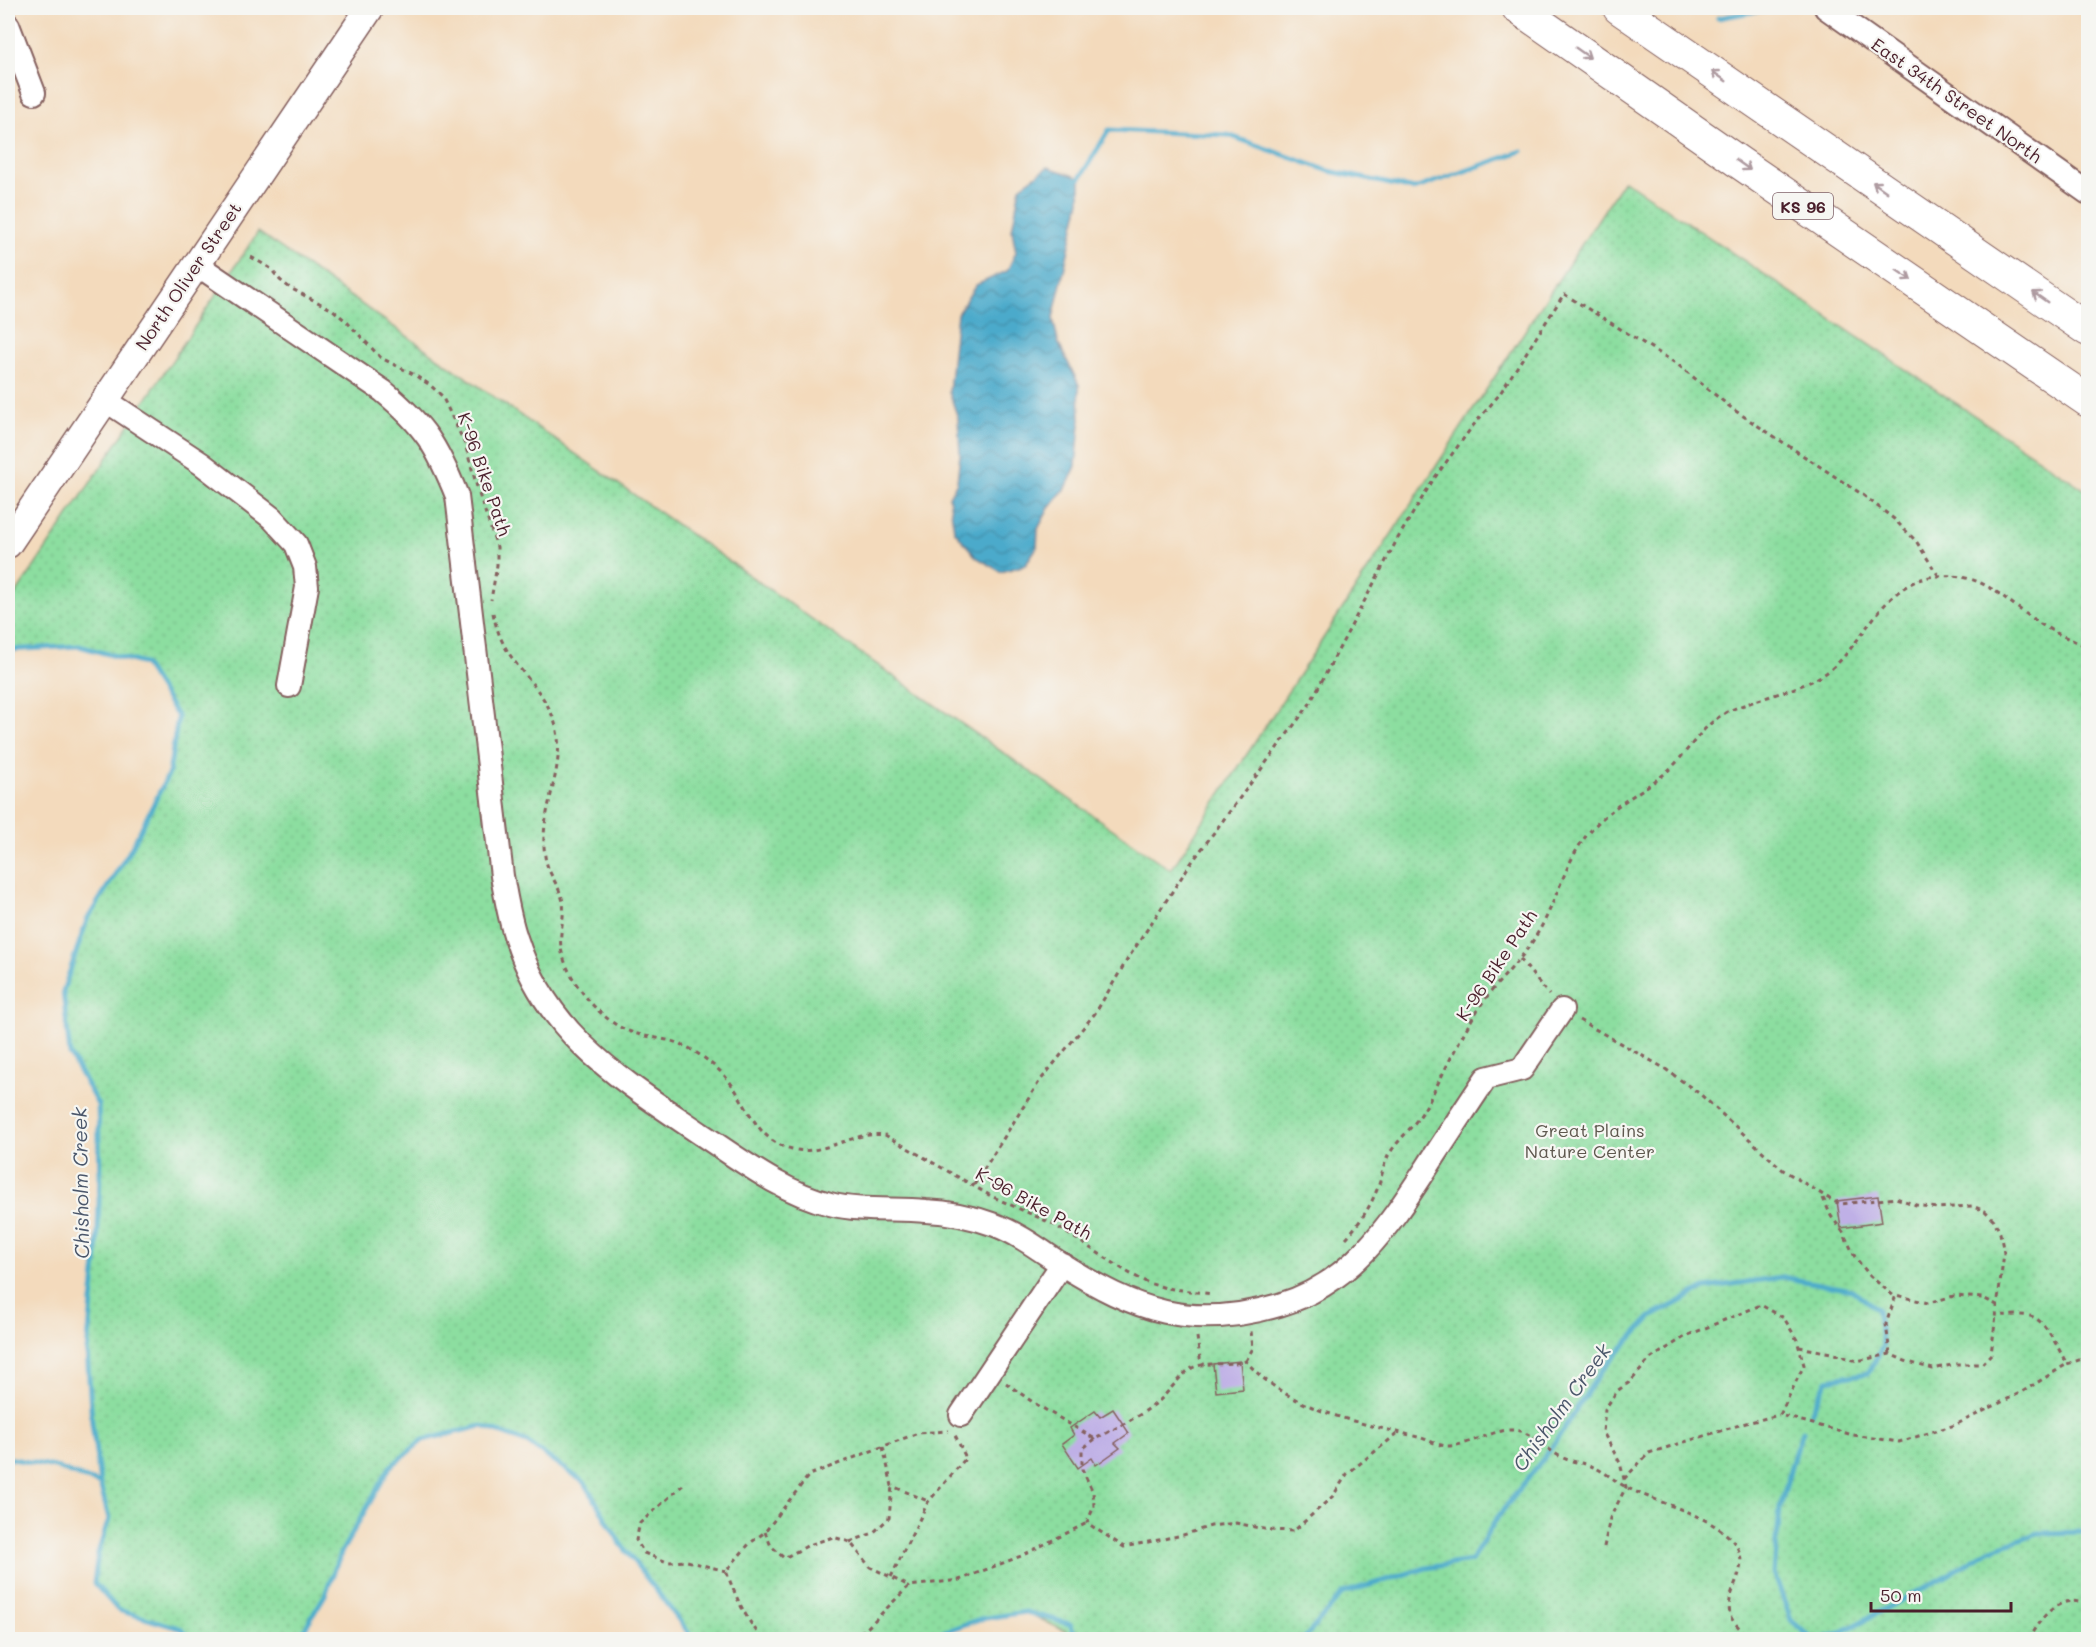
<svg xmlns="http://www.w3.org/2000/svg" width="2096" height="1647" font-family="Mali,sans-serif">
  <defs>
    <pattern id="park-dots" width="8" height="8" patternUnits="userSpaceOnUse" patternTransform="scale(1.5)"><rect width="8" height="8" fill="#8cdea0"/><path d="M2 2h.1M6 6h.1" fill="none" stroke="#7abe8a" stroke-width="1.8" stroke-linecap="round"/></pattern>
    <pattern id="water-waves" width="16" height="10" patternUnits="userSpaceOnUse" patternTransform="scale(1.5)"><rect width="16" height="10" fill="#4caacb"/><path d="M0 5q4-4 8 0t8 0" fill="none" stroke="#418aa5"/></pattern>
  </defs>
  <rect width="100%" height="100%" fill="#f6f6f2"/>
  <filter id="ink" filterUnits="userSpaceOnUse"><feTurbulence type="fractalNoise" baseFrequency=".0167" numOctaves="2"/><feDisplacementMap in="SourceGraphic" scale="12" xChannelSelector="R" yChannelSelector="G"/><feConvolveMatrix kernelMatrix="1 2 1 2 8 2 1 2 1" color-interpolation-filters="sRGB"/></filter>
  <filter id="wash" filterUnits="userSpaceOnUse"><feTurbulence type="fractalNoise" baseFrequency=".008" numOctaves="4" result="noise"/><feDisplacementMap in="SourceGraphic" scale="24" xChannelSelector="R" yChannelSelector="G"/><feGaussianBlur stdDeviation="1.35" result="paint"/><feColorMatrix in="noise" values="0 0 0 0 0 0 0 0 0 0 0 0 0 0 0 0 0 1.4 0 .05"/><feComposite in="paint" operator="in"/></filter>
  <g filter="url(#wash)">
    <rect width="100%" height="100%" fill="#f3dabc"/>
    <path fill="url(#park-dots)" stroke="#6b7e66" stroke-width="1.5" d="M 1624,180 L 2088,492 L 2088,1639 L 1083,1640 L 1026,1612 L 980,1619 L 943,1632 L 930,1639 L 694,1639 L 620,1543 L 585,1483 L 526,1442 L 482,1426 L 423,1440 L 390,1467 L 342,1551 L 325,1595 L 302,1633 L 300,1639 L 191,1639 L 182,1629 L 118,1610 L 94,1583 L 98,1553 L 109,1519 L 100,1484 L 92,1423 L 87,1351 L 97,1253 L 100,1175 L 98,1105 L 70,1055 L 63,991 L 87,920 L 132,847 L 169,773 L 178,717 L 144,664 L 79,646 L 8,650 L 8,606 L 258,232 L 1171,870 Z"/>
    <path fill="url(#water-waves)" stroke="#4b647b" stroke-width="1.5" d="M 1048,167 L 1080,178 L 1080,201 L 1053,318 L 1058,342 L 1079,385 L 1080,424 L 1076,466 L 1067,486 L 1049,508 L 1038,529 L 1037,547 L 1025,565 L 1001,572 L 976,557 L 954,530 L 949,497 L 957,482 L 960,454 L 958,418 L 949,392 L 957,314 L 976,285 L 1007,271 L 1016,252 L 1012,230 L 1020,187 Z"/>
    <g fill="none" stroke-linecap="round" stroke-linejoin="round">
      <path stroke="#4caacb" stroke-width="5" d="M 1718,18 L 1773,8
        M 1080,178 L 1109,130 L 1228,135 L 1329,171 L 1414,189 L 1522,151
        M 8,650 L 79,646 L 144,664 L 178,717 L 169,773 L 132,847 L 87,920 L 63,991 L 70,1055 L 98,1105 L 100,1175 L 97,1253 L 87,1351 L 92,1423 L 100,1484 L 109,1519 L 98,1553 L 94,1583 L 118,1610 L 182,1629 L 191,1640
        M 1803,1431 L 1795,1452 L 1780,1508 L 1774,1573 L 1791,1620 L 1813,1640
        M 8,1458 L 55,1467 L 100,1484
        M 300,1640 L 302,1633 L 325,1595 L 342,1551 L 390,1467 L 423,1440 L 482,1426 L 526,1442 L 585,1483 L 620,1543 L 694,1640
        M 930,1640 L 943,1632 L 980,1619 L 1026,1612 L 1070,1624 L 1078,1640
        M 1303,1640 L 1343,1593 L 1426,1568 L 1471,1561 L 1497,1518 L 1550,1450 L 1601,1371 L 1651,1317 L 1705,1288 L 1782,1277 L 1852,1290 L 1877,1309 L 1883,1346 L 1868,1373 L 1827,1380 L 1811,1413
        M 1819,1640 L 1840,1633 L 1943,1578 L 1989,1550 L 2038,1533 L 2088,1532"/>
    </g>
    <g id="blocks">
      <path fill="#bfb0e6" d="M 1878,1196 L 1882,1222 L 1841,1228 L 1837,1201 Z
        M 1240,1361 L 1243,1389 L 1216,1392 L 1213,1364 Z
        M 1113,1409 L 1129,1433 L 1115,1443 L 1120,1448 L 1096,1465 L 1092,1458 L 1078,1468 L 1062,1444 L 1074,1435 L 1070,1428 L 1095,1411 L 1100,1417 Z"/>
    </g>
  </g>
  <g filter="url(#ink)">
    <use href="#blocks" fill-opacity="0" stroke="#85605e" stroke-width="1.5"/>
    <g fill="none" stroke-linecap="round" stroke-linejoin="round">
      <defs>
        <path id="minor" d="M 1826,8 L 2088,193
          M 8,25 L 34,93
          M 196,264 L 383,391 C 425,426 437,446 457,496 L 502,876 C 506,897 509,918 516,938 C 547,1036 622,1080 701,1134 C 742,1161 782,1192 830,1204 C 861,1212 895,1208 926,1211 C 949,1212 973,1217 995,1225 C 1019,1234 1040,1250 1061,1264 C 1136,1311 1191,1331 1279,1305 C 1351,1284 1388,1227 1426,1169 C 1446,1138 1466,1108 1486,1078 L 1522,1069 L 1562,1010
          M 105,400 L 202,464 L 241,494 L 272,518 L 296,544 L 305,567 L 307,587 L 289,686
          M 961,1415 L 1062,1264"/>
        <path id="major" d="M 8,544 L 370,8"/>
        <path id="highway" d="M 1518,8 L 1740,163 L 2088,401
          M 1619,8 L 2088,330"/>
      </defs>
      <use href="#minor" stroke="#85605e" stroke-width="26"/>
      <use href="#major" stroke="#85605e" stroke-width="30"/>
      <use href="#highway" stroke="#85605e" stroke-width="34"/>
      <path stroke="#85605e" stroke-width="3" stroke-dasharray="4.5 4.5" stroke-linecap="butt" d="M 251,257 L 270,268 L 280,280 L 290,288 L 333,310 L 347,322 L 381,358 L 413,374 L 430,385 L 442,396 L 465,444 L 477,487
        M 479,494 L 497,547 L 497,565 L 491,600
        M 493,613 C 495,623 498,633 503,643 C 518,673 548,693 556,727 C 567,768 538,811 545,856 C 547,873 560,886 563,902 C 565,917 559,933 561,948 C 566,979 601,1022 631,1032 C 645,1037 661,1038 675,1042 C 692,1048 708,1060 721,1072 C 747,1097 752,1140 792,1149 C 825,1157 853,1130 885,1135 L 991,1196 L 1053,1224 L 1129,1273 L 1148,1283 L 1166,1288 L 1213,1294
        M 1520,959 L 1549,995
        M 1579,1020 L 1664,1068 L 1700,1094 L 1783,1170 L 1833,1201 L 1840,1204 L 1896,1198 L 1916,1205 L 1937,1208 L 1972,1206 L 1985,1211 L 1994,1220 L 2000,1233 L 2004,1253 L 1996,1315 C 2007,1316 2019,1314 2030,1316 C 2046,1319 2059,1351 2067,1364 L 2088,1357
        M 974,1185 L 1039,1082 L 1096,1012 L 1127,960 L 1189,866 L 1309,705 L 1398,538 L 1433,480 L 1472,427 L 1499,395 L 1564,294 L 1677,364 L 1734,410 L 1863,495 L 1894,519 L 1916,541 L 1938,575
        M 1823,1198 L 1831,1216 L 1843,1232 L 1855,1257 L 1870,1276 L 1895,1297
        M 1346,1238 C 1359,1224 1371,1206 1378,1187 C 1382,1177 1383,1166 1388,1156 C 1398,1139 1415,1126 1425,1108 C 1445,1072 1464,1026 1489,994 C 1505,974 1524,957 1537,934 C 1558,901 1565,857 1593,828 C 1612,806 1640,793 1663,775 C 1687,756 1700,725 1729,711 C 1757,698 1801,690 1826,673 C 1865,645 1883,579 1938,576 C 1985,573 2001,598 2035,620 C 2051,632 2070,639 2088,647
        M 1197,1337 L 1200,1358 L 1204,1365
        M 1799,1347 L 1831,1353 L 1857,1361 L 1890,1354 L 1905,1361 L 1933,1369 L 1956,1364 L 1982,1364 L 1991,1354 L 1996,1315
        M 1890,1354 L 1886,1324 L 1896,1295 L 1928,1303 L 1954,1296 L 1983,1298 L 1997,1305
        M 1246,1361 L 1253,1348 L 1251,1331
        M 1006,1383 L 1034,1403 L 1095,1439 C 1118,1427 1139,1417 1159,1401 C 1169,1392 1180,1375 1192,1368 C 1204,1361 1230,1366 1246,1361 C 1289,1411 1357,1422 1418,1437 C 1427,1439 1438,1446 1448,1446 C 1472,1446 1501,1423 1523,1432 C 1537,1438 1548,1450 1561,1457 C 1570,1462 1582,1462 1591,1466 C 1604,1471 1615,1481 1626,1487 C 1658,1504 1719,1516 1737,1547 C 1751,1571 1722,1594 1731,1617 C 1735,1626 1746,1633 1753,1640
        M 1095,1439 L 1082,1449 L 1082,1469 L 1093,1492 L 1094,1506 L 1087,1523 L 1124,1547 L 1183,1535 L 1211,1526 L 1236,1523 L 1269,1530 L 1294,1531 L 1333,1496 L 1347,1474 L 1398,1433
        M 883,1447 L 892,1486 L 928,1501
        M 1624,1479 L 1649,1453 L 1746,1423 L 1779,1415
        M 683,1485 L 640,1523 L 636,1540 L 644,1553 L 667,1562 L 687,1561 L 726,1571
        M 2086,1499 L 2088,1496
        M 765,1532 L 771,1546 L 784,1558 L 809,1545 L 833,1537 L 850,1542 L 870,1567 L 909,1586
        M 850,1542 L 873,1533 L 889,1518 L 892,1486
        M 1604,1547 L 1610,1518 L 1626,1487 L 1620,1463 L 1603,1432 L 1605,1409 L 1617,1391 L 1631,1381 L 1650,1359 L 1686,1336 L 1761,1305 L 1784,1318 L 1797,1340 L 1804,1365 L 1780,1415 L 1853,1435 L 1899,1442 L 1955,1425 L 2022,1392 L 2067,1364
        M 891,1577 L 928,1502 L 966,1458 L 955,1435
        M 772,1640 L 762,1638 C 745,1618 736,1597 726,1571 L 749,1544 L 765,1532 L 809,1475 L 918,1433 L 948,1431
        M 834,1640 L 865,1630 L 909,1586 L 959,1580 L 1021,1556 L 1087,1523
        M 2028,1640 C 2040,1618 2061,1590 2088,1606"/>
      <use href="#minor" stroke="#fff" stroke-width="22"/>
      <use href="#major" stroke="#fff" stroke-width="27"/>
      <use href="#highway" stroke="#fff" stroke-width="32"/>
    </g>
    <defs><path id="oneway-shaft" d="M-6 0H5M1.5-3L5.5 0L1.5 3" fill="none" stroke-width="1.6" stroke-linecap="round" stroke-linejoin="round" transform="scale(1.5)"/></defs>
    <g stroke="#ae9aa0">
      <use href="#oneway-shaft" transform="translate(1583 53) rotate(35)"/>
      <use href="#oneway-shaft" transform="translate(1719 76) rotate(-145)"/>
      <use href="#oneway-shaft" transform="translate(1743 165) rotate(35)"/>
      <use href="#oneway-shaft" transform="translate(1880 187) rotate(-145)"/>
      <use href="#oneway-shaft" transform="translate(1904 275) rotate(34)"/>
      <use href="#oneway-shaft" transform="translate(2040 297) rotate(-145)"/>
    </g>
  </g>
  <g text-anchor="middle" dominant-baseline="central" stroke-width="4.5" stroke-linejoin="round" paint-order="stroke">
    <rect fill="#f6f6f2" stroke="#7e6067" stroke-width="1.5" x="1773" y="193" width="60" height="26" rx="4.5"/>
    <g font-size="16" font-weight="bold" fill="#4a1f2b">
      <text x="1803" y="206">KS 96</text>
    </g>
    <g font-size="18" fill="#4a1f2b" stroke="#f6f6f2">
      <text transform="translate(1957 100) rotate(35)">East 34th Street North</text>
      <text transform="translate(188 276) rotate(-56)">North Oliver Street</text>
      <text transform="translate(485 474) rotate(71)">K-96 Bike Path</text>
      <text transform="translate(1496 965) rotate(-56)">K-96 Bike Path</text>
      <text transform="translate(1034 1203) rotate(29)">K-96 Bike Path</text>
    </g>
    <g font-size="18" fill="#5e584e" stroke="#f6f6f2">
      <text x="1590" y="1130">Great Plains<tspan x="1590" dy="21">Nature Center</tspan></text>
    </g>
    <g font-size="20" font-style="italic" fill="#4b576b" stroke="#f6f6f2">
      <text transform="translate(80 1183) rotate(-91)">Chisholm Creek</text>
      <text transform="translate(1561 1407) rotate(-54)">Chisholm Creek</text>
    </g>
  </g>
  <rect width="2096" height="1647" fill="none" stroke="#f6f6f2" stroke-width="30"/>
  <path d="M1871 1602v9h140v-9" fill="none" stroke="#4a1f2b" stroke-width="3"/>
  <text x="1880" y="1602" font-size="18" fill="#4a1f2b" stroke="#f6f6f2" stroke-width="4.5" paint-order="stroke">50 m</text>
</svg>
